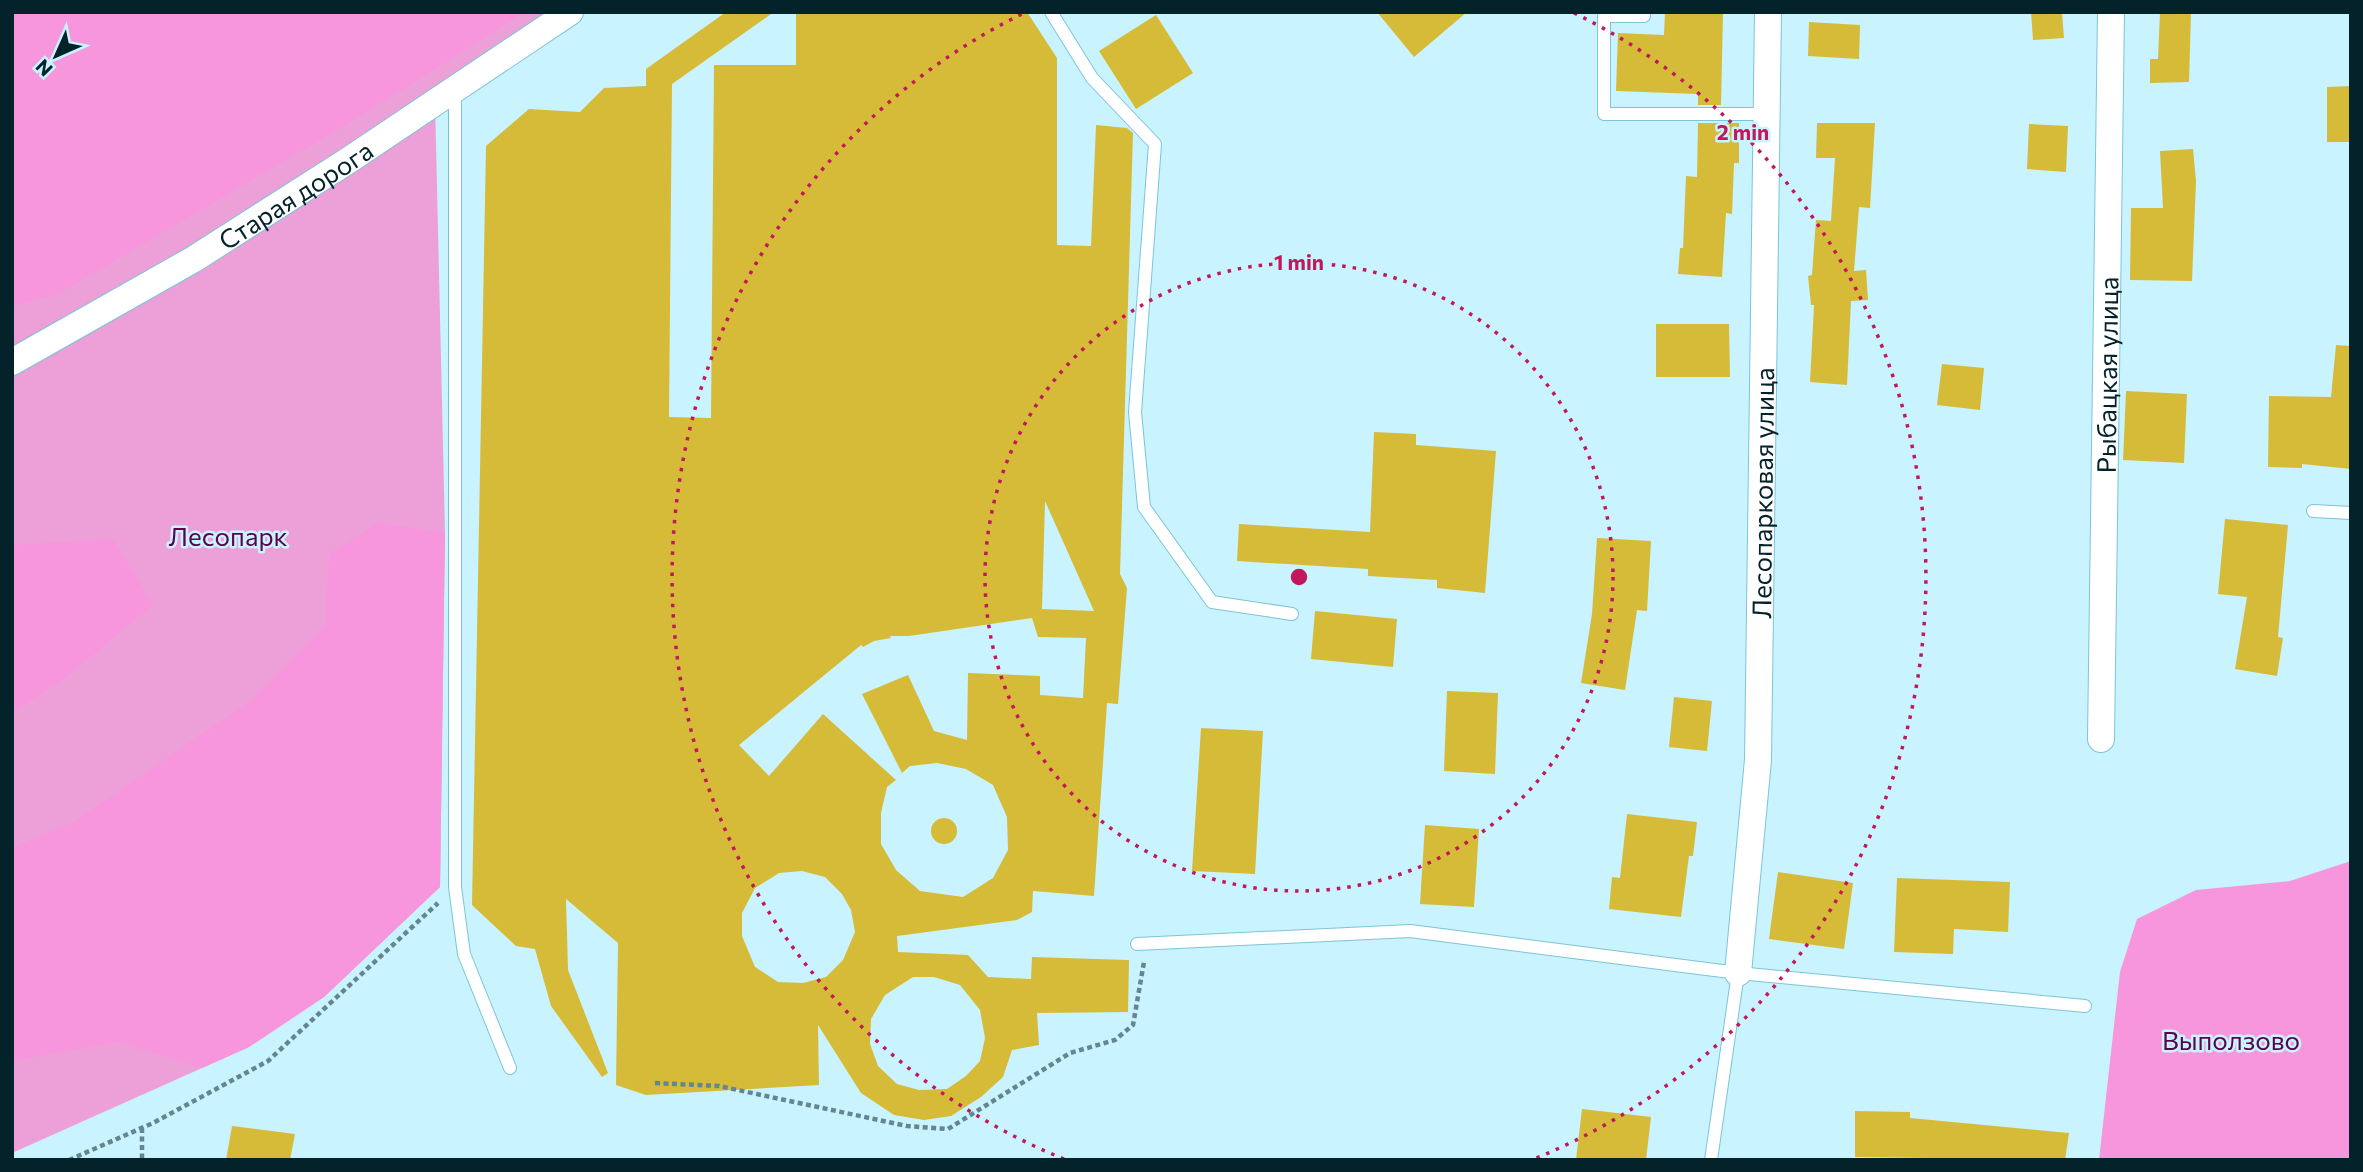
<svg xmlns="http://www.w3.org/2000/svg" width="2363" height="1172" font-family="Commissioner,sans-serif">
  <rect width="100%" height="100%" fill="#c9f3ff"/>
  <path fill="#eca0d7" d="M 12,12 L 563,12 L 435,100 L 445,533 L 440,887 L 324,997 L 249,1047 L 12,1153 Z"/>
  <path fill="#f795dd" d="M 12,12 L 525,12 L 352,121 L 58,294 L 12,306 Z
    M 378,523 L 445,533 L 440,887 L 324,997 L 249,1047 L 202,1068 L 118,1042 L 12,1061 L 12,848 L 72,823 L 252,700 L 326,625 L 329,554 Z
    M 113,539 L 153,605 L 60,682 L 12,712 L 12,545 Z
    M 2351,861 L 2351,1160 L 2099,1160 L 2120,972 L 2137,919 L 2196,890 L 2290,881 Z"/>
  <path fill="#d5bb38" fill-rule="evenodd" d="M 726,12 L 774,12 L 672,84 L 669,417 L 711,418 L 714,65 L 796,65 L 796,12 L 1027,12 L 1057,58 L 1057,245 L 1091,246 L 1096,125 L 1127,128 L 1133,133 L 1120,574 L 1127,588 L 1118,704 L 1107,703 L 1094,896 L 1033,891 L 1032,912 L 1017,920 L 897,936 L 898,952 L 968,955 L 988,977 L 1031,979 L 1032,957 L 1129,960 L 1128,1012 L 1037,1013 L 1039,1045 L 1012,1050 L 1003,1077 L 981,1097 L 951,1116 L 924,1120 L 894,1115 L 861,1093 L 818,1025 L 819,1085 L 646,1095 L 616,1085 L 618,943 L 566,899 L 568,970 L 608,1073 L 602,1077 L 551,1006 L 535,949 L 516,946 L 472,905 L 486,146 L 529,109 L 580,112 L 604,88 L 646,86 L 646,69 ZM 1045,501 L 1094,611 L 1042,609 ZM 1032,618 L 1038,637 L 1086,638 L 1083,698 L 1040,695 L 1040,676 L 968,673 L 967,740 L 934,731 L 908,675 L 862,694 L 902,773 L 910,766 L 937,763 L 966,769 L 993,785 L 1007,817 L 1008,850 L 993,878 L 963,897 L 920,891 L 896,870 L 881,844 L 881,813 L 887,787 L 896,780 L 823,714 L 769,776 L 739,745 L 861,645 L 863,647 L 874,641 L 891,638 L 890,636 L 909,636 ZM 802,871 L 825,877 L 842,894 L 851,910 L 855,932 L 843,960 L 826,977 L 803,983 L 778,982 L 755,967 L 742,936 L 742,913 L 755,888 L 779,873 ZM 913,977 L 934,977 L 960,985 L 980,1010 L 985,1038 L 980,1061 L 966,1076 L 947,1089 L 919,1090 L 897,1084 L 878,1066 L 870,1044 L 871,1019 L 885,995 Z
    M 1377,12 L 1467,12 L 1414,57 Z
    M 1665,12 L 1723,12 L 1721,105 L 1698,105 L 1698,94 L 1616,91 L 1618,33 L 1664,35 Z
    M 2031,12 L 2062,12 L 2064,38 L 2033,40 Z
    M 2160,12 L 2191,12 L 2189,82 L 2150,83 L 2150,59 L 2158,59 Z
    M 1156,15 L 1193,73 L 1136,109 L 1099,51 Z
    M 1809,22 L 1860,25 L 1859,59 L 1808,56 Z
    M 2351,86 L 2351,142 L 2327,142 L 2327,87 Z
    M 1698,123 L 1739,123 L 1739,163 L 1734,163 L 1732,214 L 1726,213 L 1722,277 L 1678,274 L 1680,248 L 1683,248 L 1686,176 L 1697,177 Z
    M 1817,123 L 1875,123 L 1870,208 L 1859,207 L 1854,271 L 1866,270 L 1868,300 L 1851,301 L 1847,385 L 1810,382 L 1814,305 L 1811,305 L 1808,276 L 1812,275 L 1816,220 L 1831,221 L 1835,158 L 1816,158 Z
    M 2029,124 L 2068,126 L 2066,172 L 2027,169 Z
    M 2193,149 L 2196,181 L 2192,281 L 2130,280 L 2131,208 L 2163,208 L 2160,151 Z
    M 1656,324 L 1729,324 L 1730,377 L 1656,377 Z
    M 2336,345 L 2351,346 L 2351,469 L 2302,464 L 2302,468 L 2268,467 L 2269,396 L 2331,397 Z
    M 1942,364 L 1984,368 L 1980,410 L 1937,405 Z
    M 2126,391 L 2187,394 L 2184,463 L 2123,460 Z
    M 1374,432 L 1416,434 L 1416,445 L 1496,451 L 1485,593 L 1437,588 L 1437,580 L 1368,576 L 1368,569 L 1237,561 L 1239,524 L 1370,532 Z
    M 2225,519 L 2288,525 L 2278,637 L 2283,638 L 2277,676 L 2235,669 L 2247,597 L 2218,594 Z
    M 1597,538 L 1651,541 L 1647,611 L 1637,610 L 1625,690 L 1581,683 L 1592,614 Z
    M 1315,611 L 1397,619 L 1393,667 L 1311,659 Z
    M 1447,691 L 1498,693 L 1495,774 L 1444,771 Z
    M 1674,697 L 1712,701 L 1707,751 L 1669,747 Z
    M 1201,728 L 1263,731 L 1255,874 L 1192,871 Z
    M 1627,814 L 1697,822 L 1693,856 L 1689,856 L 1681,917 L 1609,909 L 1612,877 L 1620,878 Z
    M931 831a13 13 0 1 1 26 0a13 13 0 1 1-26 0Z
    M 1425,825 L 1479,829 L 1474,907 L 1420,904 Z
    M 1778,872 L 1853,883 L 1844,949 L 1769,939 Z
    M 1897,878 L 2010,882 L 2008,932 L 1954,929 L 1953,954 L 1894,952 Z
    M 1582,1109 L 1651,1117 L 1646,1160 L 1576,1160 Z
    M 1855,1111 L 1910,1112 L 1910,1118 L 2069,1133 L 2065,1160 L 1855,1157 Z
    M 232,1126 L 295,1134 L 290,1160 L 226,1160 Z"/>
  <g fill="none" stroke-linecap="round" stroke-linejoin="round">
    <defs>
      <path id="service" d="M 1051,12 L 1092,78 L 1155,144 L 1135,412 L 1144,507 L 1212,602 L 1292,614
        M 1644,12 L 1644,16 L 1604,16 L 1604,114 L 1768,114
        M 455,91 L 455,887 L 464,954 L 510,1068
        M 2313,511 L 2351,513
        M 1137,944 L 1410,931 L 1738,973 L 2085,1006
        M 1711,1160 L 1738,973"/>
      <g id="minor">
        <path id="s1" d="M 12,362 L 194,259 L 349,160 L 570,12"/>
        <path id="s2" d="M 2101,739 L 2111,12"/>
        <path id="s3" d="M 1738,973 L 1758,760 L 1768,12"/>
      </g>
    </defs>
    <use href="#service" stroke="#7dc4d7" stroke-width="14"/>
    <use href="#minor" stroke="#7dc4d7" stroke-width="28"/>
    <path stroke="#638690" stroke-width="4.5" stroke-dasharray="5 3.5" stroke-linecap="butt" d="M 655,1083 L 719,1086 L 907,1126 L 948,1129 L 1070,1053 L 1115,1040 L 1133,1025 L 1144,962
      M 142,1128 L 142,1160
      M 69,1160 L 153,1123 L 268,1061 L 438,903"/>
    <use href="#service" stroke="#fff" stroke-width="12"/>
    <use href="#minor" stroke="#fff" stroke-width="26"/>
  </g>
  <g fill="none" stroke="#c2185b" stroke-width="3.5" stroke-dasharray="3.5 7">
    <circle cx="1299" cy="577" r="314"/>
    <path d="M1064 1159A628 628 0 0 1 1024 13M1574 13A628 628 0 0 1 1534 1159"/>
  </g>
  <g text-anchor="middle" dominant-baseline="central" stroke-width="5" stroke-linejoin="round" paint-order="stroke">
    <g font-size="26" fill="#042229" stroke="#c9f3ff">
      <text stroke="none"><textPath href="#s1" startOffset="329">Старая дорога</textPath></text>
      <text stroke="none"><textPath href="#s2" startOffset="364">Рыбацкая улица</textPath></text>
      <text stroke="none"><textPath href="#s3" startOffset="481">Лесопарковая улица</textPath></text>
    </g>
    <g font-size="26" fill="#5d034e" stroke="#c9f3ff">
      <text x="228" y="535">Лесопарк</text>
      <text x="2231" y="1039">Выползово</text>
    </g>
  </g>
  <circle cx="1299" cy="577" r="10" fill="#c2185b" stroke="#c9f3ff" stroke-width="3.5"/>
  <g font-size="21" text-anchor="middle" font-weight="bold" fill="#c2185b" stroke="#c9f3ff" stroke-width="5" stroke-linejoin="round" paint-order="stroke">
    <text x="1743" y="140">2 min</text>
    <text x="1299" y="270">1 min</text>
  </g>
  <rect width="2363" height="1172" fill="none" stroke="#042229" stroke-width="28"/>
  <g transform="translate(56 56) rotate(225)" stroke="#c9f3ff" stroke-width="5" paint-order="stroke">
  <path d="M0-5L12 26L0 18L-12 26Z" fill="#042229"/>
  <text y="-10" font-size="19" font-weight="bold" text-anchor="middle" fill="#042229">N</text>
  </g>
</svg>
